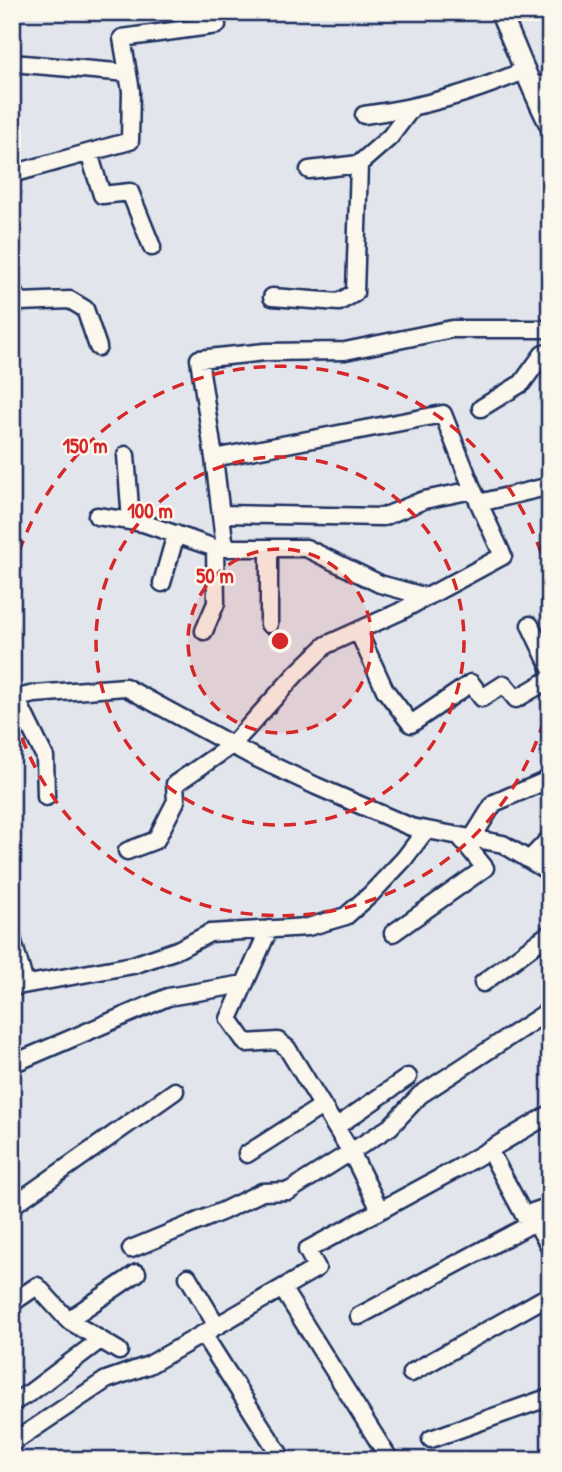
<svg xmlns="http://www.w3.org/2000/svg" width="562" height="1472" font-family="'Patrick Hand',sans-serif">
  <rect width="100%" height="100%" fill="#e2e6ec"/>
  <filter id="ink" filterUnits="userSpaceOnUse"><feTurbulence type="fractalNoise" baseFrequency=".0143" numOctaves="2"/><feDisplacementMap in="SourceGraphic" scale="14" xChannelSelector="R" yChannelSelector="G"/><feConvolveMatrix kernelMatrix="1 2 1 2 8 2 1 2 1" color-interpolation-filters="sRGB"/></filter>
  <g filter="url(#ink)">
    <g fill="none" stroke-linecap="round" stroke-linejoin="round">
      <defs>
        <path id="minor" d="M 12,63 L 128,73
          M 532,90 L 550,81
          M 364,115 C 424,107 471,93 526,70
          M 89,153 L 102,195 L 130,192 L 152,247
          M 309,170 L 359,164 L 390,137 L 411,109
          M 12,174 L 130,141 L 131,91 L 122,38 L 217,25
          M 12,289 L 20,302 L 70,300 L 85,309 L 98,347
          M 272,297 L 339,302 L 355,293 L 359,164
          M 481,408 L 522,383 L 543,354 L 550,352
          M 126,455 L 131,521
          M 214,458 L 225,548
          M 479,503 L 550,486
          M 222,514 L 383,517 L 424,500 L 473,490
          M 97,516 L 143,523 L 215,548 L 306,548 L 380,584 L 427,597
          M 269,548 L 269,624
          M 162,583 L 176,534
          M 530,625 L 550,667
          M 204,631 L 216,603 L 215,548
          M 358,631 L 385,690 L 411,724 L 471,683 L 482,698 L 504,684 L 516,699 L 550,679
          M 16,698 L 45,757 L 46,797
          M 12,699 L 35,694 L 125,687 L 252,756 L 316,786 L 411,827 L 503,844 L 544,869 L 550,875
          M 471,840 L 494,803 L 550,779
          M 127,851 L 156,840 L 176,801 L 175,784 L 232,745 L 296,674 L 326,645 L 399,612 L 503,556 L 473,490 L 443,414 L 214,458 L 199,359 L 265,352 L 345,351 L 452,329 L 550,329
          M 529,860 L 550,838
          M 269,929 L 229,1019 L 246,1043 L 278,1041 L 287,1048 L 351,1152 L 380,1210
          M 393,933 L 485,868 L 460,837
          M 12,938 L 25,984
          M 483,983 L 550,933
          M 12,987 L 133,965 L 177,950 L 210,933 L 308,927 L 346,916 L 370,895 L 404,859 L 426,830
          M 12,1064 L 168,997 L 244,984
          M 336,1127 L 408,1077
          M 489,1150 L 524,1215 L 539,1228 L 550,1247
          M 247,1154 L 322,1106
          M 12,1206 L 175,1091
          M 524,1215 L 550,1206
          M 131,1249 L 223,1211 L 262,1192 L 289,1191 L 390,1127 L 420,1095 L 550,1010
          M 188,1277 L 217,1326
          M 282,1288 L 390,1460
          M 12,1303 L 37,1286 L 68,1320 L 119,1351
          M 359,1316 L 533,1223
          M 68,1320 L 137,1273
          M 203,1334 L 283,1460
          M 411,1373 L 550,1295
          M 12,1403 L 31,1392 L 100,1340
          M 431,1439 L 550,1397
          M 12,1443 L 106,1380 L 149,1365 L 317,1268 L 307,1250 L 460,1167 L 550,1114"/>
        <path id="major" d="M 500,12 C 517,50 531,88 550,125"/>
      </defs>
      <use href="#minor" stroke="#1b2f5e" stroke-width="21"/>
      <use href="#major" stroke="#1b2f5e" stroke-width="24"/>
      <use href="#minor" stroke="#fbf7ec" stroke-width="16"/>
      <use href="#major" stroke="#fbf7ec" stroke-width="19"/>
    </g>
  </g>
  <circle cx="280" cy="641" r="92" fill="#d62828" fill-opacity=".12"/>
  <g fill="none" stroke="#d62828" stroke-width="3.5" stroke-dasharray="12 9">
    <circle cx="280" cy="641" r="92"/>
    <circle cx="280" cy="641" r="184"/>
    <path d="M549 701A276 276 0 0 1 13 710M13 572A276 276 0 0 1 549 581"/>
  </g>
  <circle cx="280" cy="641" r="10" fill="#d62828" stroke="#fbf7ec" stroke-width="3.5"/>
  <g font-size="21" text-anchor="middle" font-weight="bold" fill="#d62828" stroke="#fbf7ec" stroke-width="5" stroke-linejoin="round" paint-order="stroke">
    <text x="85" y="453">150 m</text>
    <text x="150" y="518">100 m</text>
    <text x="215" y="583">50 m</text>
  </g>
  <rect width="562" height="1472" fill="none" stroke="#fbf7ec" stroke-width="42"/>
  <rect x="21" y="21" width="520" height="1430" fill="none" stroke="#1b2f5e" stroke-width="2.5" filter="url(#ink)"/>
</svg>
